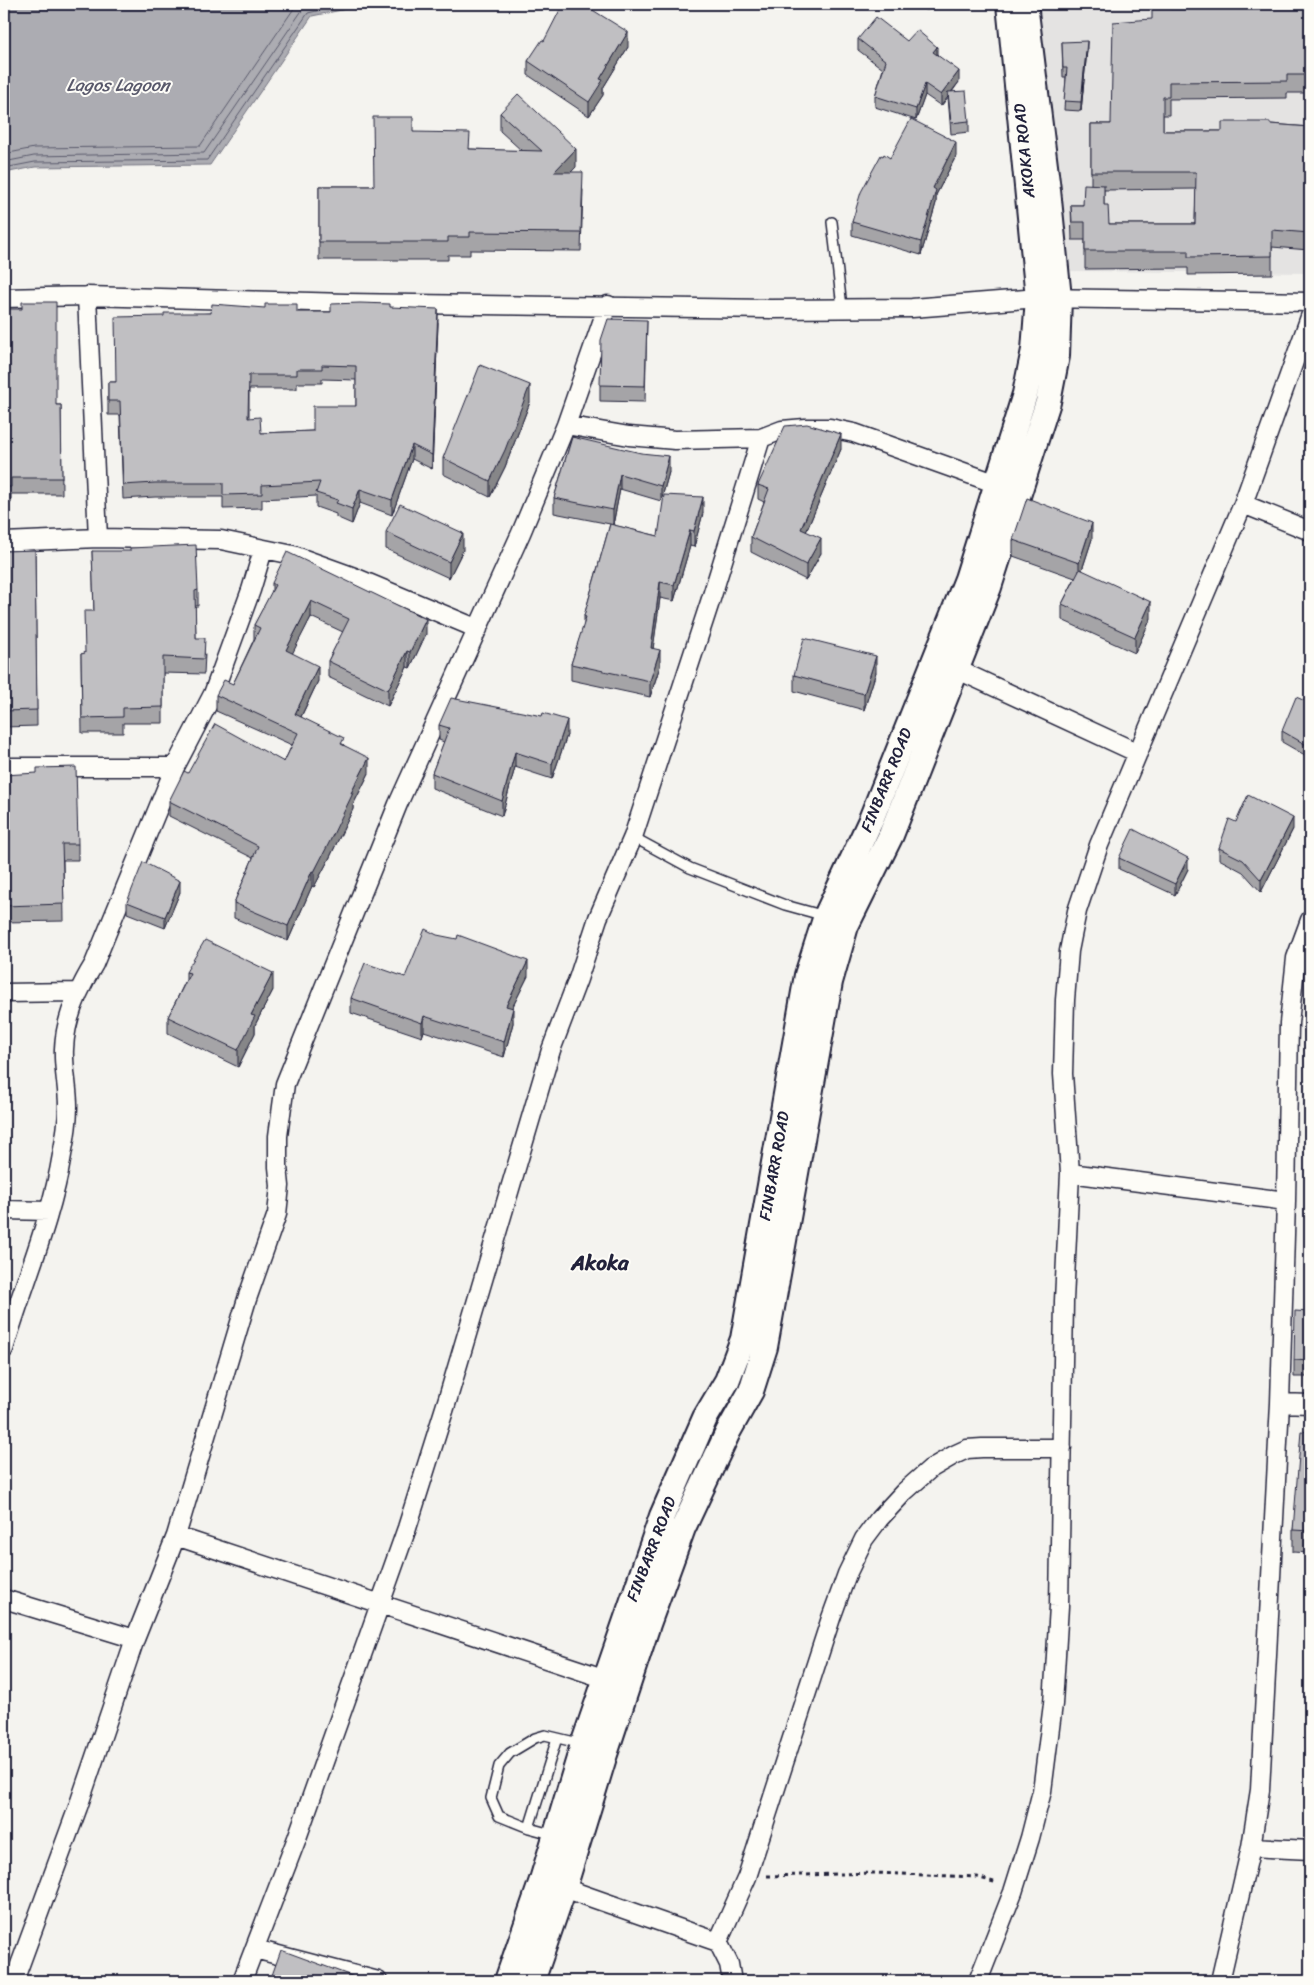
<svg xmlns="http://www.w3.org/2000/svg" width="1314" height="1985" font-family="Sriracha,sans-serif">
  <rect width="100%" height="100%" fill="#f4f3ef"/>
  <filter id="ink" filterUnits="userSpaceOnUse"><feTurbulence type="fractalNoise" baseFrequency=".02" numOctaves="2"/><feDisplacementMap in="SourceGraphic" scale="10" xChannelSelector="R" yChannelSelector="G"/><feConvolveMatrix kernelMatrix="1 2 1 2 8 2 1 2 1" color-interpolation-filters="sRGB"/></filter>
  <g filter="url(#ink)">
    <path fill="#e4e3e2" d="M 1037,4 L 1310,4 L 1310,273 L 1067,271 Z"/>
    <path fill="#acacb2" stroke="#757582" d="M 4,4 L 371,4 L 312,16 L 210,165 L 35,167 L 4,173 Z"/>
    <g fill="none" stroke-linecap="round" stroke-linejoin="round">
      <path stroke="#59596b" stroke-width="1" d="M 4,154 L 34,148 L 200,146 L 297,4
        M 4,162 L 34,156 L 204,153 L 303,9 L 307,6 L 314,4
        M 4,168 L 35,162 L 207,160 L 308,13 L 346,4"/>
      <defs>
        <path id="service" d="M 832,222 L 842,307
          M 633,837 L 690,868 L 785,905 L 825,916
          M 529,1828 L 557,1738
          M 555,1835 L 529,1828 L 499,1816 L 491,1798 L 499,1766 L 510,1753 L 535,1738 L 545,1735 L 583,1744"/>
        <path id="minor" d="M 87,296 L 98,538
          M 4,298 L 87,296 L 347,303 L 771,309 L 912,308 L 1038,298 L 1310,302
          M 566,425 L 629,436 L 675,440 L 761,438 L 782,430 L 805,428 L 830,428 L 854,433 L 997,484
          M 1243,504 L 1310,531
          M 4,542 L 98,538 L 221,540 L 293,555 L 354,577 L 478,629
          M 956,669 L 1138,753
          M 4,767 L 175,767
          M 4,993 L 77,992
          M 1070,1173 L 1286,1201
          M 4,1210 L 49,1211
          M 4,1349 C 23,1284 51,1222 62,1155 C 65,1140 68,1122 68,1106 C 68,1087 63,1068 64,1049 C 65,1018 78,990 94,964 L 175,767 L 213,694 L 251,590 L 263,550
          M 1280,1403 L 1310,1404
          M 176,1536 L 606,1679
          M 4,1599 L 135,1639
          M 1251,1847 L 1310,1850
          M 564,1888 L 718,1942
          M 255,1949 L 378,1981
          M 14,1981 L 78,1807 L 135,1639 L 176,1536 L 247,1299 L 277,1214 L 280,1186 L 278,1167 L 278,1136 L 285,1084 L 398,804 L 521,533 L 566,425 L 608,305
          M 242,1981 L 297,1838 L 407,1528 L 448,1398 L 551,1050 L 578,979 L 598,918 L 633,837 L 710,602 L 761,438
          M 732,1981 L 729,1964 L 718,1942 L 747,1877 L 831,1618 L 847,1574 L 864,1539 L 879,1519 L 904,1492 L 930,1469 L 954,1455 L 967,1449 L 982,1448 L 1062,1448
          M 978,1981 L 1013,1892 L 1030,1838 L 1042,1791 L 1053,1704 L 1059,1606 L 1064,1301 L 1070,1173 L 1063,1074 L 1065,1000 L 1069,951 L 1077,911 L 1099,845 L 1243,504 L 1310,317
          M 1220,1981 L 1251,1847 L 1260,1790 L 1280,1403 L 1286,1201 L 1289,1023 L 1296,958 L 1310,920"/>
        <path id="secondary" d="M 507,1981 L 542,1880 L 583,1745 L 662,1516 L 705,1418 L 727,1381 L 743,1339 L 807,975 L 826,916 L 870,822 L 967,579 L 1025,394 L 1034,350 L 1038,298 L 1009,4
          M 532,1981 L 564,1888 L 605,1754 L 648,1624 L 683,1528 L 728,1432 L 751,1391 L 765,1347 L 830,982 L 846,926 L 891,835 L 989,587 L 1038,433 L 1048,402 L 1057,356 L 1059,298 L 1048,190 L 1025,4"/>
      </defs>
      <use href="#service" stroke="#22223b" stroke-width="12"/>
      <use href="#minor" stroke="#22223b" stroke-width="21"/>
      <use href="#secondary" stroke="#22223b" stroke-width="28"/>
      <path stroke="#22223b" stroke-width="3" stroke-dasharray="4 4" stroke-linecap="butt" d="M 767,1876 L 875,1873 L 977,1877 L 997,1883"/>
      <use href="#service" stroke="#fdfcf7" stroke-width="9"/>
      <use href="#minor" stroke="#fdfcf7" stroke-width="18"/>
      <use href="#secondary" stroke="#fdfcf7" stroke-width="24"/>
    </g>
    <path fill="#a5a4a7" stroke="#22223b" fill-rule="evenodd" d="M 895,4 L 928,4 L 928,10 L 895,6 Z
      M 1052,4 L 1123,4 L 1123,6 L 1052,9 Z
      M 1310,4 L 1310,93 L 1287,93 L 1287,98 L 1169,99 L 1169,115 L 1163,115 L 1163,131 L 1222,131 L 1270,124 L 1310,127 L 1310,262 L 1309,262 L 1309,250 L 1272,247 L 1272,274 L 1188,275 L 1188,268 L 1085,269 L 1085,240 L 1072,240 L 1071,205 L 1083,205 L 1091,184 L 1091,124 L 1111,124 L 1152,19 L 1170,9 L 1265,8 ZM 1196,189 L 1195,224 L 1109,224 L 1104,205 L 1104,190 Z
      M 858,39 L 937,54 L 959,82 L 952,92 L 969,121 L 969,132 L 951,134 L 948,97 L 941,106 L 925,95 L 916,120 L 875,107 L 875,96 L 883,69 L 858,50 Z
      M 544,41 L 628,47 L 603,88 L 603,95 L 589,116 L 528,75 L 528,61 Z
      M 1062,42 L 1087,50 L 1081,111 L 1064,110 L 1066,77 L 1063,77 Z
      M 500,113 L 576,167 L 571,172 L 583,190 L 581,251 L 470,250 L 470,255 L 448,255 L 448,260 L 319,260 L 319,186 L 374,186 L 413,132 L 470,149 L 522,151 L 500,131 Z
      M 883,156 L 890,158 L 956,156 L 936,195 L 936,203 L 921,255 L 852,235 L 852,222 Z
      M 390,307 L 438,323 L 432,469 L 412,459 L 392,515 L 360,503 L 352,524 L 336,517 L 336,514 L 316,507 L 316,496 L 262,499 L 262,508 L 223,509 L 223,497 L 155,497 L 123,499 L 120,415 L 108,415 L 108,382 L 116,382 L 164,316 L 211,313 L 331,312 ZM 322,379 L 356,380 L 356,406 L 313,431 L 261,433 L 249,418 L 249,389 L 297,389 L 297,383 L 322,383 Z
      M 4,309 L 56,405 L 61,405 L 62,494 L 11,494 L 11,503 L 4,503 Z
      M 647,320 L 645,402 L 600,401 L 600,385 Z
      M 530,402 L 505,467 L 490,497 L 443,474 L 443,458 Z
      M 572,437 L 669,472 L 661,501 L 620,489 L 613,525 L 658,536 L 703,513 L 694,547 L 690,546 L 674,601 L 660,598 L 653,648 L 660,666 L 650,697 L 571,680 L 571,664 L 584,625 L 584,616 L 610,524 L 554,513 L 554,498 Z
      M 841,449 L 806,532 L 821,553 L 806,580 L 751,552 L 751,537 L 764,502 L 758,499 L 758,485 Z
      M 386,532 L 463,550 L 449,578 L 386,549 Z
      M 1092,539 L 1082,570 L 1151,618 L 1135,653 L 1062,620 L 1062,604 L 1075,578 L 1013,556 L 1013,540 Z
      M 35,550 L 37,726 L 4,727 L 4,551 Z
      M 92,551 L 198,590 L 198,606 L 195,606 L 196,638 L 205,654 L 204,674 L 163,673 L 163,723 L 123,723 L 123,733 L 82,733 L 81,654 L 85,653 L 94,611 Z
      M 272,583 L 426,634 L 410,668 L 407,667 L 388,706 L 328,677 L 328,661 L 343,632 L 311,617 L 292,653 L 318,681 L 301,717 L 344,745 L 369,773 L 353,805 L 353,809 L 330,857 L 314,887 L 312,886 L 288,941 L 234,918 L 234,903 L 253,858 L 169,816 L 169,801 L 188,773 L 284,762 L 292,745 L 216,711 L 216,695 L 233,684 L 254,639 L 254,625 L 272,592 Z
      M 876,672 L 864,710 L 794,691 L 794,675 Z
      M 1310,703 L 1310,758 L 1282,742 L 1282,731 Z
      M 439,725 L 567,735 L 552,779 L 515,767 L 502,816 L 432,788 L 432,773 L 444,742 L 439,740 Z
      M 4,775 L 78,844 L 78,860 L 63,860 L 64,921 L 4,922 Z
      M 1236,822 L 1293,829 L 1261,892 L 1243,872 L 1219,859 L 1219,848 Z
      M 1119,858 L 1188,869 L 1175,895 L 1119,869 Z
      M 180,892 L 165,928 L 127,913 L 127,902 Z
      M 186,972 L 273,990 L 255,1025 L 255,1033 L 238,1067 L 168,1033 L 168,1017 L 186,980 Z
      M 528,976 L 512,1008 L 513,1023 L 504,1057 L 424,1031 L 422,1037 L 351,1013 L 351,998 L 405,977 Z
      M 1310,1312 L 1310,1377 L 1294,1377 L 1294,1360 Z
      M 1310,1432 L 1310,1553 L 1293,1552 L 1293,1530 Z"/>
    <path fill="#868688" stroke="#22223b" d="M 628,32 L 628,47 L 603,88 L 603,95 L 589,116 L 589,102 L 600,79 Z
      M 1087,41 L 1087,50 L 1081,111 L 1081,102 Z
      M 937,47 L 937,58 L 933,52 Z
      M 959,71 L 959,82 L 948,96 L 948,92 L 948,97 L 941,106 L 941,95 Z
      M 925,84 L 925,95 L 916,120 L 916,109 Z
      M 956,142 L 956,156 L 936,195 L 936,203 L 921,255 L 921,242 L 933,188 Z
      M 576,149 L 576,167 L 554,190 L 554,172 Z
      M 438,309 L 438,323 L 432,469 L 432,455 Z
      M 530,385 L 530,402 L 505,467 L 490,497 L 490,481 Z
      M 841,434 L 841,449 L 801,544 L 801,529 Z
      M 412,445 L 412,459 L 392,515 L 392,500 Z
      M 669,456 L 669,472 L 661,501 L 661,486 Z
      M 620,474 L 620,489 L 613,525 L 613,510 Z
      M 360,489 L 360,503 L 352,524 L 352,509 Z
      M 703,497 L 703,513 L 694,547 L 694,531 Z
      M 1092,523 L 1092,539 L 1079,579 L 1079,563 Z
      M 690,530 L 690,546 L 674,601 L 674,585 Z
      M 463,533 L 463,550 L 449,578 L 449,562 Z
      M 821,538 L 821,553 L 806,580 L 806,565 Z
      M 660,582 L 660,598 L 651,664 L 651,648 Z
      M 311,601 L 311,617 L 286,666 L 286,650 Z
      M 1151,602 L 1151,618 L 1135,653 L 1135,637 Z
      M 426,619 L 426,634 L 410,668 L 410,652 Z
      M 660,650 L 660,666 L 650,697 L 650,681 Z
      M 407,651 L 407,667 L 388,706 L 388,690 Z
      M 876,656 L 876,672 L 864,710 L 864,694 Z
      M 318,666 L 318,681 L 295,729 L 295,714 Z
      M 567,720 L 567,735 L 552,779 L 552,764 Z
      M 515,752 L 515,767 L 502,816 L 502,801 Z
      M 369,758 L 369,773 L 353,805 L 353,809 L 330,857 L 314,887 L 314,872 L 351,793 Z
      M 1293,818 L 1293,829 L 1261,892 L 1261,880 Z
      M 1188,858 L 1188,869 L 1175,895 L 1175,884 Z
      M 312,871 L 312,886 L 288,941 L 288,926 Z
      M 180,881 L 180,892 L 165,928 L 165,917 Z
      M 528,961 L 528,976 L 506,1020 L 506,1006 Z
      M 273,973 L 273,990 L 255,1025 L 255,1033 L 238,1067 L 238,1050 L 251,1015 Z
      M 513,1008 L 513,1023 L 504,1057 L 504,1042 Z
      M 424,1016 L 424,1031 L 422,1037 L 422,1023 Z"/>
    <path fill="#c0bfc2" stroke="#22223b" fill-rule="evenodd" d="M 563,4 L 583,4 L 628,32 L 600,79 L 603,80 L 589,102 L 528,61 L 542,40 L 544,41 Z
      M 1152,4 L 1170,4 L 1170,9 L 1204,9 L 1204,4 L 1234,4 L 1234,8 L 1265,8 L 1265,4 L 1310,4 L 1310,75 L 1287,75 L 1287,81 L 1169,82 L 1169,97 L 1163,97 L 1163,131 L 1222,131 L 1222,122 L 1270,122 L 1270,124 L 1310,127 L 1310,244 L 1309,244 L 1310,233 L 1272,230 L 1272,256 L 1188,257 L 1188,251 L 1085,251 L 1085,222 L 1072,222 L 1071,205 L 1083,205 L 1084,184 L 1104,185 L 1104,205 L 1108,205 L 1109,224 L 1195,224 L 1196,172 L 1091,172 L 1091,124 L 1111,124 L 1113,22 L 1152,19 Z
      M 876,17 L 907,41 L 917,30 L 937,47 L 933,52 L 959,71 L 941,95 L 925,84 L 916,109 L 875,96 L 886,61 L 858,39 Z
      M 1087,41 L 1081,102 L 1064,101 L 1067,68 L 1063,68 L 1062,42 Z
      M 966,91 L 969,121 L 951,123 L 948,92 Z
      M 518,94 L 576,149 L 554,172 L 583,172 L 581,233 L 470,232 L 470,237 L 448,237 L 448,242 L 319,242 L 319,186 L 374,186 L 373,117 L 413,117 L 413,132 L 470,133 L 469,149 L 542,151 L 500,113 Z
      M 911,119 L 956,142 L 933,188 L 936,190 L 921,242 L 852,222 L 861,192 L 881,155 L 883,156 L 884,154 L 890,158 Z
      M 22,302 L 56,302 L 56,405 L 61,405 L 62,478 L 11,478 L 11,487 L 4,487 L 4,309 L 22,309 Z
      M 360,303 L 390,304 L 390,307 L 438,309 L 432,455 L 412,445 L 392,500 L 360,489 L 352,509 L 336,503 L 338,500 L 316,493 L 320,482 L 262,485 L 262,494 L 223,495 L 223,483 L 155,483 L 123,485 L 120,401 L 108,401 L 108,382 L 116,382 L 115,317 L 164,316 L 164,313 L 211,313 L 212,304 L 265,308 L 265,304 L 297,304 L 297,312 L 331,312 L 331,304 ZM 322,365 L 356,366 L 356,406 L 313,406 L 313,431 L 261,433 L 260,417 L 248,418 L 249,375 L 297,375 L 297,369 L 322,369 Z
      M 608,319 L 647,320 L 645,386 L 600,385 L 601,340 Z
      M 480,365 L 530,385 L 505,450 L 490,481 L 443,458 Z
      M 807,424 L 841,434 L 801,529 L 821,538 L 806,565 L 751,537 L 769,489 L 758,485 L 785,426 Z
      M 572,437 L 641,453 L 669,456 L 661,486 L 620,474 L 613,510 L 554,498 Z
      M 664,495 L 703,497 L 694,531 L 690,530 L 674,585 L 660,582 L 651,648 L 660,650 L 650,681 L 571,664 L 586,617 L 584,616 L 610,524 L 658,536 Z
      M 1027,498 L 1092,523 L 1079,563 L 1013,540 Z
      M 400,504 L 463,533 L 449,562 L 386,532 Z
      M 196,545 L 198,590 L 195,591 L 196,638 L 205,638 L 204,659 L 163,657 L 163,707 L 123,708 L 123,717 L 82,718 L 81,654 L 85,653 L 84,611 L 94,611 L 92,551 L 130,551 L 130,548 Z
      M 35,550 L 37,710 L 4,711 L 4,551 Z
      M 287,552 L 426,619 L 410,652 L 407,651 L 388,690 L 328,661 L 349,619 L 311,601 L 286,650 L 318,666 L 295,714 L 344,738 L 341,744 L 369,758 L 351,793 L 353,793 L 330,841 L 314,872 L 312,871 L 288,926 L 234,903 L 258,846 L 169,801 L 184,771 L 188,773 L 215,724 L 284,762 L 298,733 L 216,695 L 224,680 L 233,684 L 260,628 L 254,625 L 275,585 L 272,583 Z
      M 1080,569 L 1151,602 L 1135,637 L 1062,604 Z
      M 804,638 L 876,656 L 864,694 L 794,675 Z
      M 1296,697 L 1310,703 L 1310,747 L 1282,731 Z
      M 451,698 L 542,716 L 543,713 L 567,720 L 552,764 L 515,752 L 502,801 L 432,773 L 449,728 L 439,725 Z
      M 76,767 L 78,844 L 62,844 L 64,904 L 4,906 L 4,775 L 37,773 L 37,768 Z
      M 1248,795 L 1293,818 L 1261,880 L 1243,860 L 1219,848 L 1229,819 L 1236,822 Z
      M 1133,829 L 1188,858 L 1175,884 L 1119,858 Z
      M 143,862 L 180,881 L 165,917 L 127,902 Z
      M 425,929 L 437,935 L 457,939 L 458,935 L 528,961 L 506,1006 L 513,1008 L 504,1042 L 424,1016 L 422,1023 L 351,998 L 365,963 L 405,977 Z
      M 205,940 L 273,973 L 251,1015 L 255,1016 L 238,1050 L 168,1017 L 190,973 L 186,972 Z
      M 1295,1311 L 1310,1312 L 1310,1361 L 1294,1360 Z
      M 1301,1431 L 1310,1432 L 1310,1531 L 1293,1530 Z
      M 281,1950 L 357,1978 L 356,1981 L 270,1981 Z"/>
  </g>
  <g text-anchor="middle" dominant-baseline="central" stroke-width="4" stroke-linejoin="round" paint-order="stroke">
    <g font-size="16" fill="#22223b" stroke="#fdfcf7">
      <text transform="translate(1024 151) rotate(-96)">AKOKA ROAD</text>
      <text transform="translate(886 780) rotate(-68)">FINBARR ROAD</text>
      <text transform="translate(774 1166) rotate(-80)">FINBARR ROAD</text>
      <text transform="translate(651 1549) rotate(-69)">FINBARR ROAD</text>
    </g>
    <g font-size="18" font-style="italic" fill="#59596b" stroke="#fdfcf7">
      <text x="118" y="85">Lagos Lagoon</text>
    </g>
    <g font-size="21" font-weight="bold" fill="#22223b" stroke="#fdfcf7">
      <text x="600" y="1263">Akoka</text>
    </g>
  </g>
  <rect width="1314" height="1985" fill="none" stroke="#fdfcf7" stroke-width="20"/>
  <rect x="10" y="10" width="1294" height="1965" fill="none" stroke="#22223b" stroke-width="2" filter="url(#ink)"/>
</svg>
